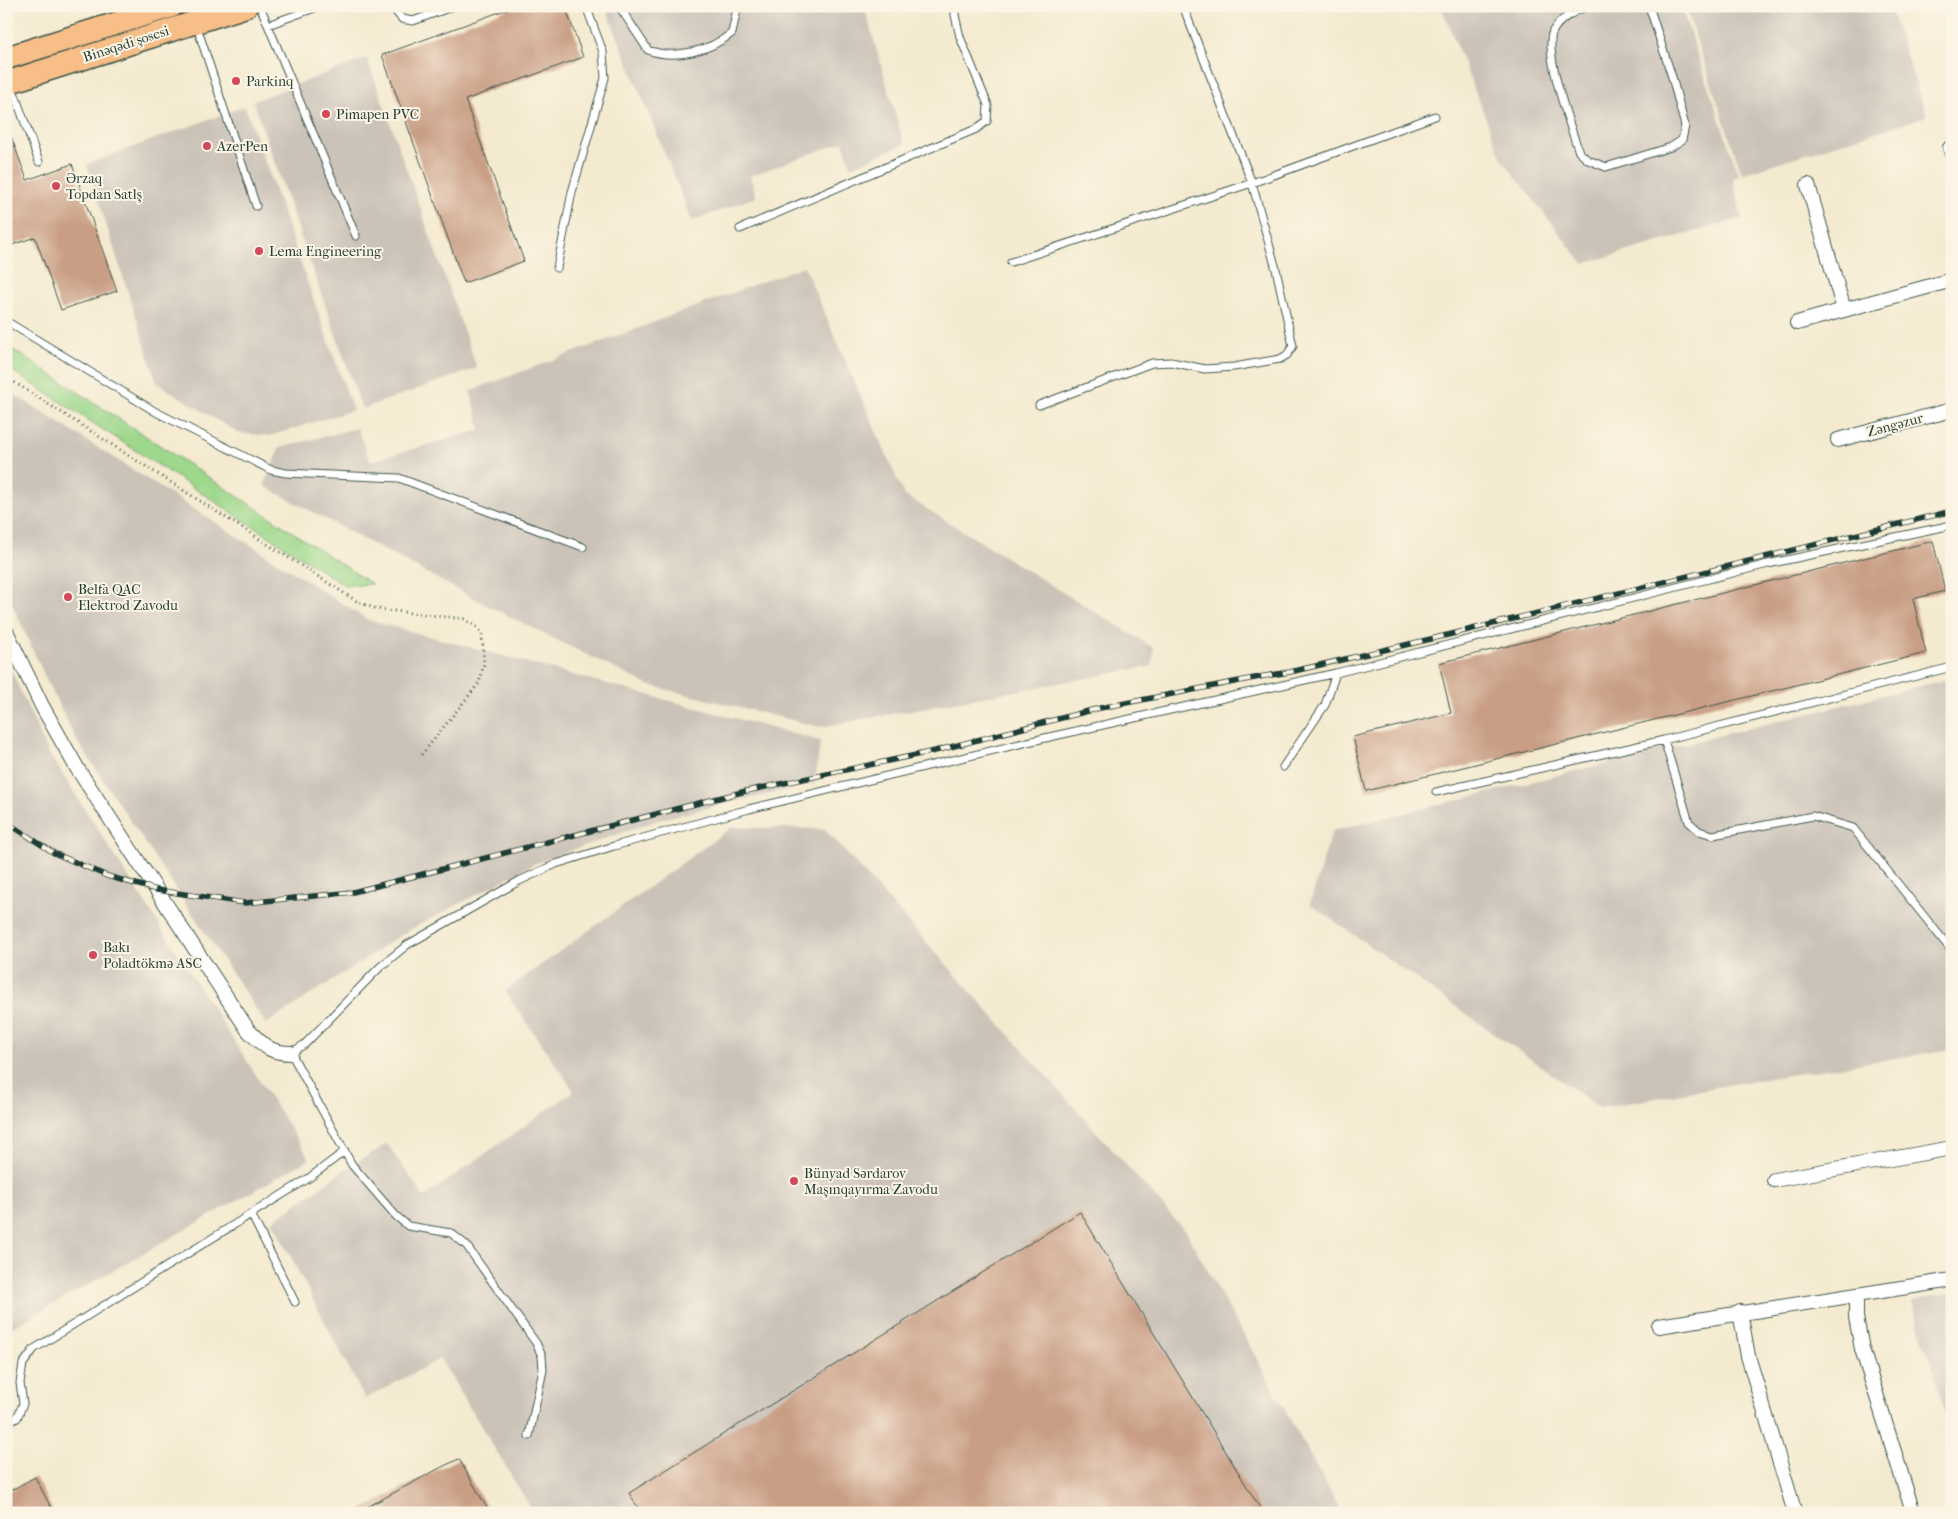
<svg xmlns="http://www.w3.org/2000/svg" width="1958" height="1519" font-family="'IM FELL French Canon',serif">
  <rect width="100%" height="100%" fill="#fcf5e5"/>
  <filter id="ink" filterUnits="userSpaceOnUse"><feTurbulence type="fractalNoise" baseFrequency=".02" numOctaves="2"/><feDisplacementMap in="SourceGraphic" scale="10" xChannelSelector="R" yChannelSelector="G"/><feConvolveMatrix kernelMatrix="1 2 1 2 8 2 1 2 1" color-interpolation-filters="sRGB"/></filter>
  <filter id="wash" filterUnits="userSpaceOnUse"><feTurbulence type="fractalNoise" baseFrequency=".0096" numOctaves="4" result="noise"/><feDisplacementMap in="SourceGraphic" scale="20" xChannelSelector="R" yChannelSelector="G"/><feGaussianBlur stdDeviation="1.12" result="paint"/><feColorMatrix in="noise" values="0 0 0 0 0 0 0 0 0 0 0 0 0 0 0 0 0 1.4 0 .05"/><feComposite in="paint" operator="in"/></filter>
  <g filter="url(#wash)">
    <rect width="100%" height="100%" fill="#f4ead0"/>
    <path fill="#cbc2b8" d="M 605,6 L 864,6 L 904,144 L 851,167 L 843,142 L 750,176 L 756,197 L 692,221 Z
      M 1441,6 L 1681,6 L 1739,176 L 1733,178 L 1742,218 L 1583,264 L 1502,159 Z
      M 1685,6 L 1889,6 L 1927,116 L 1742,174 Z
      M 367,58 L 477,368 L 362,409 L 253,101 Z
      M 245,106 L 353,410 L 270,436 L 238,433 L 157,383 L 87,164 Z
      M 804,266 L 904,495 L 1154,648 L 1152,666 L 820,727 L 648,685 L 490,607 L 264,486 L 279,448 L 357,428 L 370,461 L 481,430 L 470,391 Z
      M 6,389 L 368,620 L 820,741 L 815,783 L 661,819 L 536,863 L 406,932 L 266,1024 L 77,741 L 46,679 L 6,591 Z
      M 6,659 L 48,752 L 310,1159 L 6,1331 Z
      M 1952,678 L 1952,1049 L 1739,1083 L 1600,1108 L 1310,904 L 1332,831 Z
      M 732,827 L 825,829 L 1187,1233 L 1342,1513 L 534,1513 L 440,1359 L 365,1399 L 272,1221 L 352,1165 L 387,1144 L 424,1197 L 574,1091 L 505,991 Z
      M 1952,1292 L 1952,1434 L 1912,1301 Z"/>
    <path fill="#9ed88c" stroke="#5e8a60" d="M 6,345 L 372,584 L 346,586 L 6,367 Z"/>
    <g id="blocks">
      <path fill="#c99e85" d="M 516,6 L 565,6 L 583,57 L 465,100 L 524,261 L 464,283 L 382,55 Z
        M 8,128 L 27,180 L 72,164 L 117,291 L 61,310 L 35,237 L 6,247 L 6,129 Z
        M 1933,541 L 1945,591 L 1913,599 L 1926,653 L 1366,791 L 1353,737 L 1451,713 L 1439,663 Z
        M 1080,1212 L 1263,1513 L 641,1513 L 629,1493 Z
        M 459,1459 L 490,1513 L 356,1513 L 442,1467 Z
        M 35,1477 L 54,1513 L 6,1513 L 6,1493 Z"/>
    </g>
  </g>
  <g filter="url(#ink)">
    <use href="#blocks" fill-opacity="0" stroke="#3f574b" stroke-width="1"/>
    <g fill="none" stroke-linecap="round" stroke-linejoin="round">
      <defs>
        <path id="lane" d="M 260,6 L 356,236
          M 391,6 L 402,19 L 413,21 L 454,6
          M 619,6 L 648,50 C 675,60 710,51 732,33 L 737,9
          M 736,6 L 737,9 L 745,6
          M 1587,6 C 1574,12 1560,18 1553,31 C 1543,52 1571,128 1579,152 L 1588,160 L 1606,167 L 1671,147 L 1682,140 L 1685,126 L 1672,77 L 1649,6
          M 196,24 L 256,206
          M 268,25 L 320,6
          M 11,84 L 39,162
          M 740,229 L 976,129 L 987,121 L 988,105 L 960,37 L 955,15 L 955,6
          M 1011,262 L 1252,183 L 1435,116
          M 557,268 L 572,192 L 605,78 L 603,52 L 586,6
          M 6,321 L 156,412 L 271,470 L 286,473 L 399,478 L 583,547
          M 1039,405 L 1152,363 L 1171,362 L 1205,369 L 1234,367 L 1280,359 L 1287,355 L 1293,346 L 1276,269 L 1252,183 L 1183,6
          M 1664,740 L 1689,822 L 1699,831 L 1713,835 L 1813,816 L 1853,828 L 1952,951
          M 1283,767 L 1325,705 L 1336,673
          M 1436,792 L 1664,740 L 1952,667
          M 251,1214 L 295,1302
          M 6,1424 L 17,1418 L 23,1404 L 20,1383 L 23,1364 L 34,1349 L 309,1178 L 345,1151
          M 529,1436 L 543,1370 L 542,1356 L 536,1343 L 466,1245 L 451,1233 L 408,1226 L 396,1216 L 352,1165 L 291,1053 L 305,1044 L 380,967 L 407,945 L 519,881 L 556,864 L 614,846 L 749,809 L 1036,740 L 1336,673 L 1768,564 L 1952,525"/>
        <path id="street" d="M 1950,148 L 1952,153
          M 1808,185 L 1844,310
          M 1797,323 L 1952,280
          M 1838,440 L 1952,410
          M 6,631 L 42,706 L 77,768 L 248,1030 C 263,1045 269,1053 291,1053
          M 1774,1180 L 1952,1148
          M 1856,1295 L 1856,1317 L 1862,1349 L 1912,1509
          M 1740,1312 L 1748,1356 L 1795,1513
          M 1659,1326 L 1952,1280"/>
        <path id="primary" d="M 6,58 L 172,6
          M 6,83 L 246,6"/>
      </defs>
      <use href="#lane" stroke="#3f574b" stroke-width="9"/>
      <use href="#street" stroke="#3f574b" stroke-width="16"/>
      <use href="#primary" stroke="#3f574b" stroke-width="25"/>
      <path stroke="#3f574b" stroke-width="3" stroke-dasharray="1 4" stroke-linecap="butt" d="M 6,377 L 358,602 L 377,609 L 464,619 L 476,626 L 482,635 L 484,664 L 479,683 L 419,758"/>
      <use href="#lane" stroke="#fff" stroke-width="7"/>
      <use href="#street" stroke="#fff" stroke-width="14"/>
      <use href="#primary" stroke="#f7be87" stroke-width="22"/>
      <defs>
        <path id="rail" d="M 6,822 L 54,853 L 107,876 L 157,890 L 245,903 L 353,892 L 742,792 L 935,751 L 1100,708 L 1265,676 L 1290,672 L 1452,634 L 1952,511"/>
      </defs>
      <use href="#rail" stroke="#1f3d34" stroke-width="5.5"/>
      <use href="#rail" stroke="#fcf5e5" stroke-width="4" stroke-dasharray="11" stroke-linecap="butt"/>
    </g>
  </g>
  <g fill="#d1495b" stroke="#fcf5e5" stroke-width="2">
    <circle cx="236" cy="81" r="5"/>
    <circle cx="326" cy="114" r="5"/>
    <circle cx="207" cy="146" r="5"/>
    <circle cx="56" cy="186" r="5"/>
    <circle cx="259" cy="251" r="5"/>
    <circle cx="68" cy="597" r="5"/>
    <circle cx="93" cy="955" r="5"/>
    <circle cx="794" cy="1181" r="5"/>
  </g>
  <g text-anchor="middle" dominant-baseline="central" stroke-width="4" stroke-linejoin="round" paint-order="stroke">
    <g font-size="14" fill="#1f3d34" stroke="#fcf5e5">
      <text transform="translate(126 44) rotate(-18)">Binəqədi şosesi</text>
      <text transform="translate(1895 425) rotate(-15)">Zəngəzur</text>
    </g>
    <g font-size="14" fill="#1f3d34" stroke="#fcf5e5" text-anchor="start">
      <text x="246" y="81">Parkinq</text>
      <text x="336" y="114">Pimapen PVC</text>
      <text x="217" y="146">AzerPen</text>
      <text x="66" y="178">Ərzaq<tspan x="66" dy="16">Topdan Satlş</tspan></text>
      <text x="269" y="251">Lema Engineering</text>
      <text x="78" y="589">Belfa QAC<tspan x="78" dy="16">Elektrod Zavodu</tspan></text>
      <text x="103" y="947">Bakı<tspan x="103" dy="16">Poladtökmə ASC</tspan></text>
      <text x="804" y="1173">Bünyad Sərdarov<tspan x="804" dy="16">Maşınqayırma Zavodu</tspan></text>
    </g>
  </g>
  <rect width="1958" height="1519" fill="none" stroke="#fcf5e5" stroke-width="25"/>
</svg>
